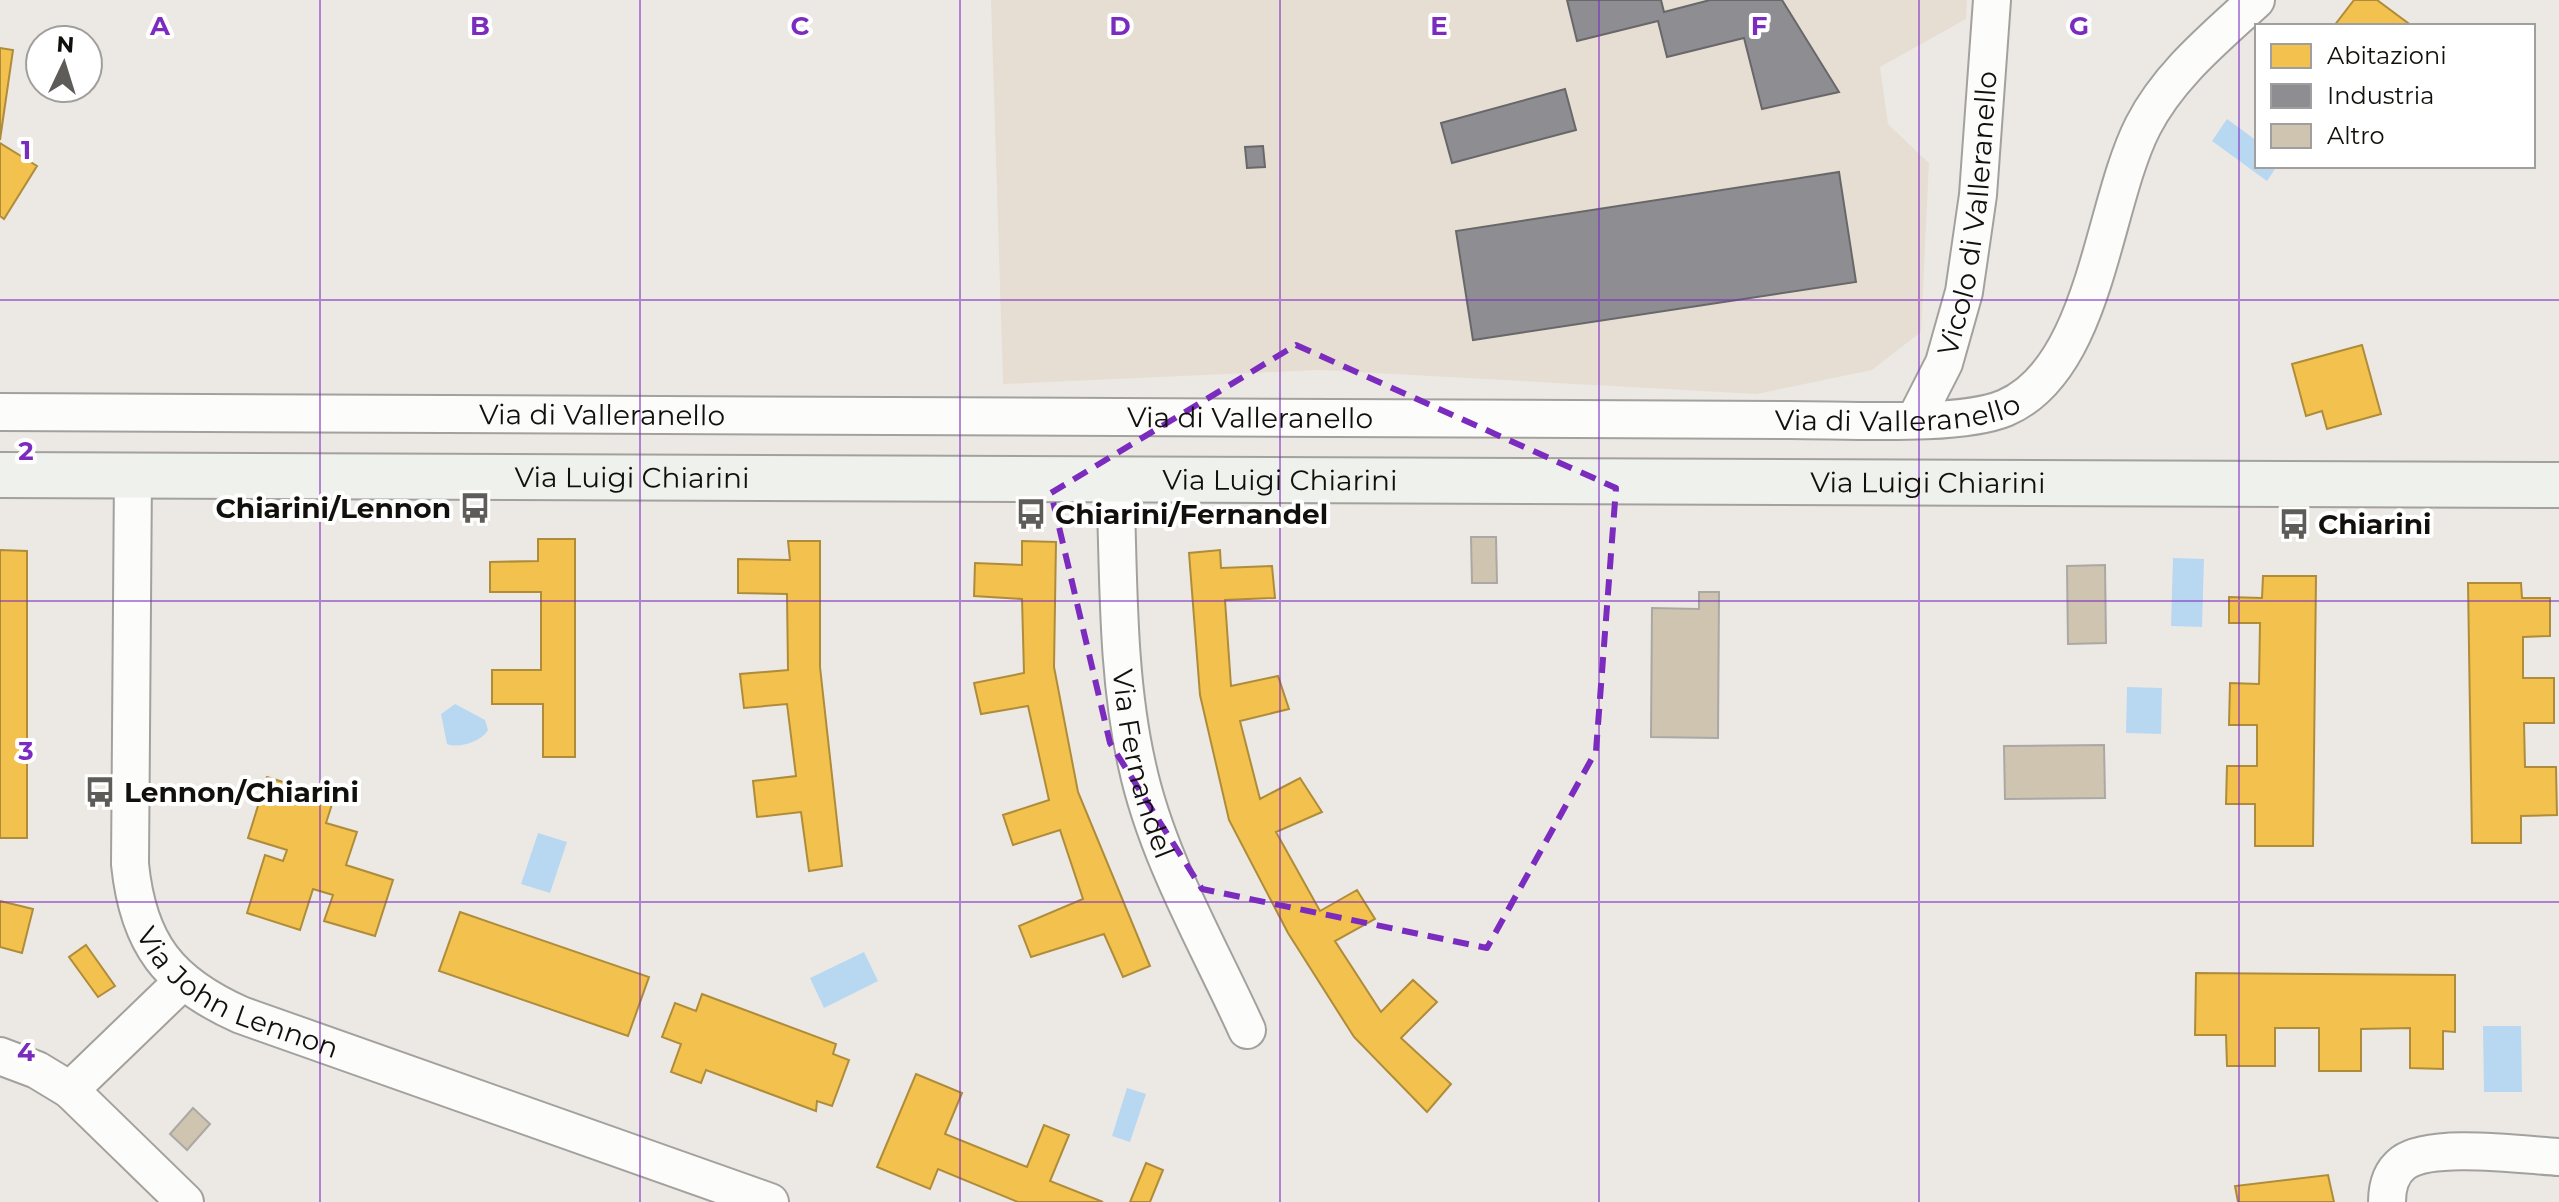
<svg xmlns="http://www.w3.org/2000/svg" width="2559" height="1202" font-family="Montserrat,sans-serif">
  <rect width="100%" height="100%" fill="#ece9e4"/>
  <path fill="#e6ded3" d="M 991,0 L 1967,0 L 1966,19 L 1880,67 L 1888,124 L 1929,163 L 1921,332 L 1872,370 L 1757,394 L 1319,370 L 1003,384 Z"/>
  <path fill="#b8d8f1" d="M 2227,119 L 2257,141 L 2257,166 L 2277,166 L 2267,181 L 2212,141 Z
    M 2173,558 L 2204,559 L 2202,627 L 2171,626 Z
    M 2127,687 L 2162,688 L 2161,734 L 2126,733 Z
    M 455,704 L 485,720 L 488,730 C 482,741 459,749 447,744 L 441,714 Z
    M 538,833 L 567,842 L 550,893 L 521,884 Z
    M 864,952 L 878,981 L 824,1008 L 810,978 Z
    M 2521,1026 L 2522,1092 L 2484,1092 L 2483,1026 Z
    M 1127,1088 L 1146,1094 L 1130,1142 L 1112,1136 Z"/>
  <path fill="#f2c14e" stroke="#af8c3a" stroke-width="2" d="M 2354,0 L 2377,0 L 2412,26 L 2334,26 Z
    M 0,48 L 13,50 L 0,140 Z
    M 0,143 L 37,166 L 4,219 L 0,216 Z
    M 2362,345 L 2381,414 L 2327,429 L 2322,411 L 2306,416 L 2292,364 Z
    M 538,539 L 575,539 L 575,757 L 543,757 L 543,704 L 492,704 L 492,670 L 541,670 L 541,592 L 490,592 L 490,562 L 538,561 Z
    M 788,541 L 820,541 L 820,667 L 842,866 L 809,871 L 801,812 L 757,817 L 753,781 L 796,776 L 787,704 L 744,708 L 740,674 L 788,670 L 787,594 L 738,593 L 738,559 L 790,560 Z
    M 1022,541 L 1056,542 L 1054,667 L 1078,792 L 1150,966 L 1123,977 L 1104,934 L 1031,957 L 1019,926 L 1083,899 L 1060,830 L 1013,845 L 1003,815 L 1049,800 L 1028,706 L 981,714 L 974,683 L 1024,673 L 1022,599 L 974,596 L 975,563 L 1022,565 Z
    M 0,550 L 27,551 L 27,838 L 0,838 Z
    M 1220,550 L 1221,568 L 1272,566 L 1275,598 L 1225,600 L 1231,686 L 1278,676 L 1289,709 L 1240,721 L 1260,799 L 1300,778 L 1322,812 L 1276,832 L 1320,911 L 1357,890 L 1375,919 L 1335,941 L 1381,1012 L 1413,980 L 1437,1002 L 1401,1038 L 1451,1084 L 1427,1112 L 1354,1037 L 1288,933 L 1229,820 L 1200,695 L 1189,553 Z
    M 2263,576 L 2316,576 L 2313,846 L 2255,846 L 2255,804 L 2226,804 L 2227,766 L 2257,766 L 2257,725 L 2229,725 L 2230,683 L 2259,684 L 2260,623 L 2229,623 L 2229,597 L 2262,598 Z
    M 2468,583 L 2521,583 L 2522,598 L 2550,598 L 2550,636 L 2523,637 L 2523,678 L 2554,678 L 2554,723 L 2524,723 L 2525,767 L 2556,767 L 2557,815 L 2521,816 L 2521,843 L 2472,843 Z
    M 267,777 L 334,798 L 326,823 L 357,832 L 346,865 L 393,880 L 375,936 L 324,921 L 333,895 L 313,889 L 300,930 L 247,913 L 265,855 L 283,861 L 287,850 L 248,838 Z
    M 0,901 L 33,909 L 22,953 L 0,947 Z
    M 460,912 L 649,977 L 628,1036 L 439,971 Z
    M 86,945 L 115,986 L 98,997 L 69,957 Z
    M 2196,973 L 2455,975 L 2455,1032 L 2443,1031 L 2443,1069 L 2410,1068 L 2410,1028 L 2361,1029 L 2361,1071 L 2319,1071 L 2319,1028 L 2275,1028 L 2275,1066 L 2227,1066 L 2226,1035 L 2195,1035 Z
    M 702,994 L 836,1044 L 833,1054 L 849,1060 L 832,1106 L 817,1101 L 816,1111 L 706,1070 L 701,1083 L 671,1072 L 681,1044 L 662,1037 L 675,1003 L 696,1011 Z
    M 916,1074 L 962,1093 L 945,1134 L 1027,1167 L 1044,1125 L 1069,1135 L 1050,1181 L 1103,1202 L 1018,1202 L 938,1169 L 930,1189 L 877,1167 Z
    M 1146,1163 L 1163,1170 L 1150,1202 L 1130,1202 Z
    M 2328,1175 L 2334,1202 L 2238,1202 L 2235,1186 Z"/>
  <path fill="#8d8d92" stroke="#68686a" stroke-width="2" d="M 1567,0 L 1661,0 L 1664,12 L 1710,0 L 1782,0 L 1839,92 L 1762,109 L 1744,38 L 1667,57 L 1658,21 L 1577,41 Z
    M 1565,89 L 1576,130 L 1452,163 L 1441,123 Z
    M 1263,146 L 1265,167 L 1247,168 L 1245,147 Z
    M 1839,172 L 1856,282 L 1473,340 L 1456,231 Z"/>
  <path fill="#cfc4b0" stroke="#aaa8a4" stroke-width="2" d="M 1471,537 L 1496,537 L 1497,583 L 1472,583 Z
    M 2105,565 L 2106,643 L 2068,644 L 2067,566 Z
    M 1699,592 L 1719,592 L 1718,738 L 1651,737 L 1652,608 L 1699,609 Z
    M 2104,745 L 2105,798 L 2005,799 L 2004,746 Z
    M 193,1108 L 210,1124 L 187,1150 L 170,1134 Z"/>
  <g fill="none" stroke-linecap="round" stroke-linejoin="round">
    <defs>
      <g id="street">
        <path id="s1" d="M 0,412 L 1781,420 C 1837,419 1957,428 2005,408 C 2096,369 2102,206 2143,126 C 2169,75 2215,38 2256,0"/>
        <path id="s2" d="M 1916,418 L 1944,363 L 1964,292 L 1978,195 L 1992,0"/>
        <path id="s3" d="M 133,474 L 130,864 C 138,944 169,983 241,1015 L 770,1202"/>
        <path id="s4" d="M 1115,478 C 1119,573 1116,672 1137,765 C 1157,858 1208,944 1247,1030"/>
        <path d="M 0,1056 L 37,1070 L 70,1090 L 182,982"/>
        <path d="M 70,1090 L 185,1202"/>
        <path d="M 2387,1202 C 2387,1187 2390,1173 2403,1163 C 2431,1142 2523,1155 2559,1157"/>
      </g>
      <g id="secondary">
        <path id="s5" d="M 0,475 L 2559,485"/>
      </g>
    </defs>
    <use href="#street" stroke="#a3a19d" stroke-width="40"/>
    <use href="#secondary" stroke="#a3a19d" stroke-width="48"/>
    <use href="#street" stroke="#fcfcfb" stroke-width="36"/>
    <use href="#secondary" stroke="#eff2ec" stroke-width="44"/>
  </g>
  <path fill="none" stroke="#7b2cbf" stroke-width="6" stroke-dasharray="16 10" stroke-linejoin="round" d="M 1296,345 L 1616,488 L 1596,751 L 1487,948 L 1202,889 L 1110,743 L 1051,493 Z"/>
  <path fill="none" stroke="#7b2cbf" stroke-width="2" stroke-opacity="0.55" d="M 320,0 L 320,1202M 640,0 L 640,1202M 960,0 L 960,1202M 1280,0 L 1280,1202M 1599,0 L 1599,1202M 1919,0 L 1919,1202M 2239,0 L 2239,1202M 0,300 L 2559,300M 0,601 L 2559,601M 0,902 L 2559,902"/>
  <defs>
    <symbol id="bus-bare" viewBox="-9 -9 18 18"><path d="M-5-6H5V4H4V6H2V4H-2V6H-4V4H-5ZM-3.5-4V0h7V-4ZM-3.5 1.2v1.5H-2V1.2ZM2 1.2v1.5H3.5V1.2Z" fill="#5e5c58" stroke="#fff" stroke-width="2.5" paint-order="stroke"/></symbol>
  </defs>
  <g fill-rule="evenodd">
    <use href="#bus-bare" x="453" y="486" width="44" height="44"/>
    <use href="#bus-bare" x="1009" y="492" width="44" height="44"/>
    <use href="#bus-bare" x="2272" y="502" width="44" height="44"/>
    <use href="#bus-bare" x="78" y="770" width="44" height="44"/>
  </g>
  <g text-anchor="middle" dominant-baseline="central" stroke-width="8" stroke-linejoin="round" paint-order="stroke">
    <g font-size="28" fill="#12100d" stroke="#fff">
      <text stroke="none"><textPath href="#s2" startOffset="214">Vicolo di Valleranello</textPath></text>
      <text stroke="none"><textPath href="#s1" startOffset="1898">Via di Valleranello</textPath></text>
      <text stroke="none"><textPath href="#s1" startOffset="602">Via di Valleranello</textPath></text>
      <text stroke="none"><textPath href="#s1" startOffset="1250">Via di Valleranello</textPath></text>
      <text stroke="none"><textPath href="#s5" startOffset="632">Via Luigi Chiarini</textPath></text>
      <text stroke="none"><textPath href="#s5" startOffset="1280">Via Luigi Chiarini</textPath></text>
      <text stroke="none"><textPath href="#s5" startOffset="1928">Via Luigi Chiarini</textPath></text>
      <text stroke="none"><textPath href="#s4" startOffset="288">Via Fernandel</textPath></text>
      <text stroke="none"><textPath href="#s3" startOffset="574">Via John Lennon</textPath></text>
    </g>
    <g font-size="28" font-weight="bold" fill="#12100d" stroke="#fff" text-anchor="start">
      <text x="451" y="508" text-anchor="end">Chiarini/Lennon</text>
      <text x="1055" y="514">Chiarini/Fernandel</text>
      <text x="2318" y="524">Chiarini</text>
      <text x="124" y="792">Lennon/Chiarini</text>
    </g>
  </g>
  <g font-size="26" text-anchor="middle" font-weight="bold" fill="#7b2cbf" stroke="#fff" stroke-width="8" stroke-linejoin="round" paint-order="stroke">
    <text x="160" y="35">A</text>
    <text x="480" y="35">B</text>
    <text x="800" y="35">C</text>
    <text x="1120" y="35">D</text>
    <text x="1439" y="35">E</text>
    <text x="1759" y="35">F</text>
    <text x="2079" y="35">G</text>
    <text x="26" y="159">1</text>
    <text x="26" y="460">2</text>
    <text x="26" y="760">3</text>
    <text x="26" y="1061">4</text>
  </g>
  <rect x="2255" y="24" width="280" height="144" fill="#ffffff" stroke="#a09f9e" stroke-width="2"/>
  <rect x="2271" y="44" width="40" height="24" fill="#f2c14e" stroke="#a09f9e" stroke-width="2"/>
  <text x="2327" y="64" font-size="24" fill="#12100d">Abitazioni</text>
  <rect x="2271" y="84" width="40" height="24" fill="#8d8d92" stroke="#a09f9e" stroke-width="2"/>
  <text x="2327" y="104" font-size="24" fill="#12100d">Industria</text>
  <rect x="2271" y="124" width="40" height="24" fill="#cfc4b0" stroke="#a09f9e" stroke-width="2"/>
  <text x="2327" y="144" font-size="24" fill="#12100d">Altro</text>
  <g transform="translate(64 64) rotate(4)"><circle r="38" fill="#ffffff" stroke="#a09f9e" stroke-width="2"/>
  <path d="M0-6L14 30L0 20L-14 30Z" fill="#5e5c58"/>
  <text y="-12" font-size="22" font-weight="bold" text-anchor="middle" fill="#12100d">N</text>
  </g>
</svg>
